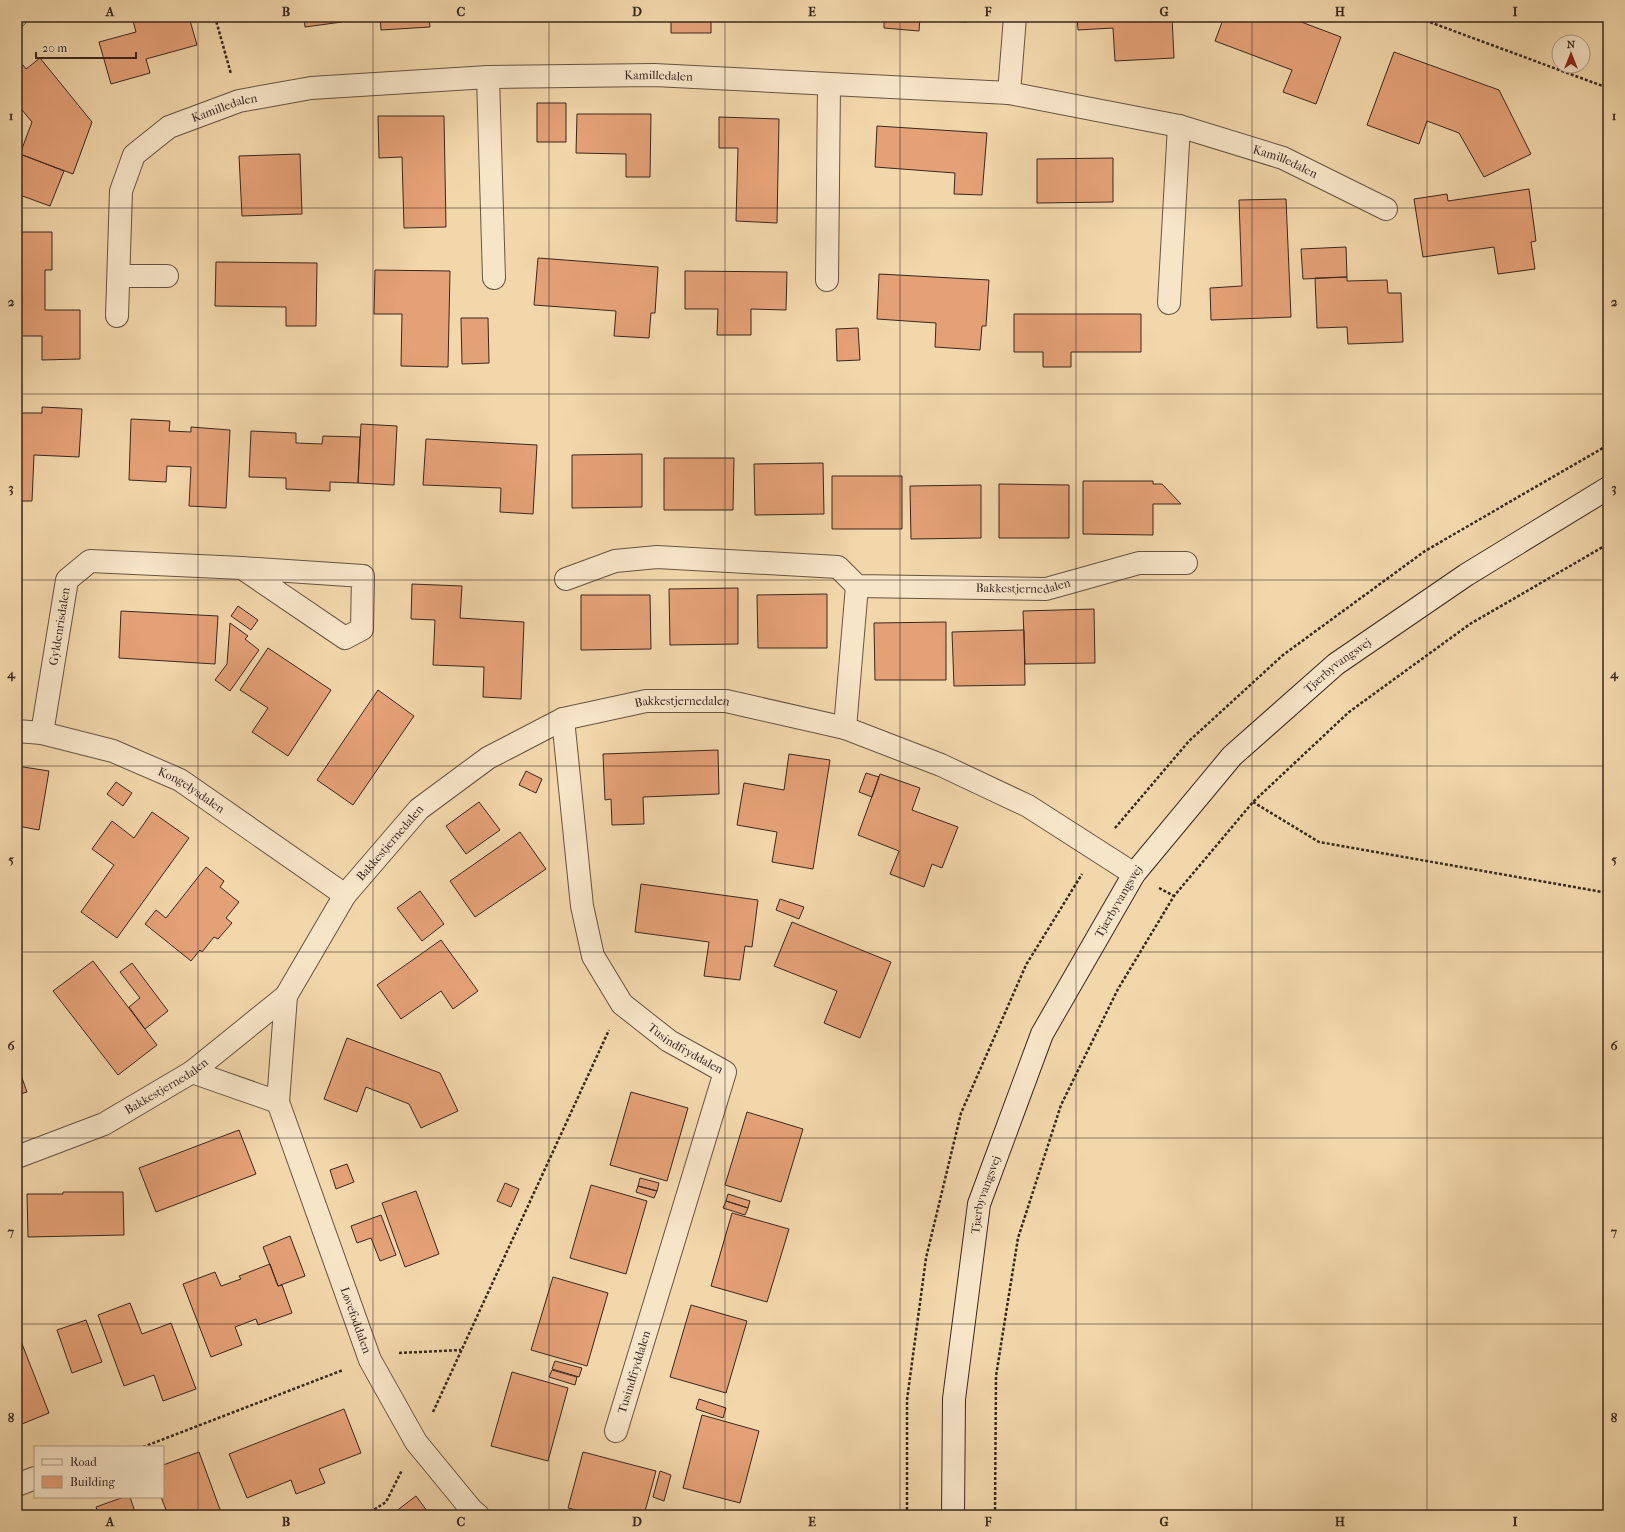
<svg xmlns="http://www.w3.org/2000/svg" width="1625" height="1532" font-family="'IM FELL French Canon',serif">
  <rect width="100%" height="100%" fill="#f2d7aa"/>
  <filter id="stains"><feTurbulence type="fractalNoise" baseFrequency=".005" numOctaves="4"/><feColorMatrix values="0 0 0 0 .2 0 0 0 0 .09 0 0 0 0 .02 0 0 0 .5 -.17"/></filter>
  <radialGradient id="worn" r=".72"><stop offset=".6" stop-color="#630" stop-opacity="0"/><stop offset="1" stop-color="#630" stop-opacity=".3"/></radialGradient>
  <path fill="#b6bf8c" stroke="#777356" d="M 17,17 L 32,17 L 17,32 Z"/>
  <path fill="#e5a176" stroke="#382721" d="M 132,17 L 189,17 L 197,45 L 146,59 L 150,73 L 111,84 L 99,42 L 136,32 Z
    M 304,17 L 342,17 L 342,22 L 305,27 Z
    M 380,17 L 429,17 L 430,27 L 381,30 Z
    M 671,17 L 711,17 L 711,33 L 671,33 Z
    M 884,17 L 920,17 L 919,31 L 884,28 Z
    M 926,17 L 968,17 L 967,22 L 926,20 Z
    M 1077,17 L 1172,17 L 1174,58 L 1115,61 L 1113,28 L 1078,30 Z
    M 1224,17 L 1288,17 L 1341,37 L 1316,104 L 1283,92 L 1292,70 L 1215,41 Z
    M 1394,52 L 1499,90 L 1531,154 L 1484,177 L 1459,133 L 1427,121 L 1419,144 L 1367,125 Z
    M 40,58 L 92,122 L 73,174 L 20,154 L 32,122 L 17,104 L 17,70 L 23,65 L 26,69 Z
    M 537,103 L 566,103 L 566,142 L 537,142 Z
    M 577,114 L 651,114 L 650,177 L 626,177 L 626,154 L 576,153 Z
    M 378,116 L 444,116 L 446,227 L 404,228 L 402,157 L 379,158 Z
    M 719,117 L 779,119 L 777,223 L 736,221 L 738,148 L 719,148 Z
    M 877,126 L 987,133 L 982,195 L 954,194 L 955,173 L 875,167 Z
    M 20,154 L 64,171 L 50,206 L 17,194 L 17,161 Z
    M 300,154 L 302,214 L 242,216 L 239,156 Z
    M 1113,158 L 1113,202 L 1037,203 L 1037,159 Z
    M 1529,189 L 1536,241 L 1531,242 L 1535,269 L 1498,274 L 1494,247 L 1423,257 L 1414,199 L 1447,194 L 1448,201 Z
    M 1286,199 L 1291,317 L 1211,320 L 1210,288 L 1242,286 L 1239,200 Z
    M 17,232 L 52,232 L 52,270 L 45,270 L 45,310 L 80,310 L 80,359 L 42,360 L 42,336 L 17,336 Z
    M 1346,247 L 1347,277 L 1303,279 L 1301,249 Z
    M 538,258 L 658,267 L 655,313 L 651,313 L 649,338 L 614,336 L 616,311 L 534,305 Z
    M 216,262 L 317,263 L 316,326 L 286,326 L 286,307 L 215,306 Z
    M 375,270 L 450,271 L 448,367 L 401,366 L 402,314 L 374,314 Z
    M 685,271 L 787,272 L 786,310 L 751,309 L 751,335 L 717,335 L 718,309 L 685,309 Z
    M 879,274 L 989,280 L 986,326 L 982,326 L 980,350 L 935,347 L 936,323 L 877,319 Z
    M 1347,277 L 1347,281 L 1387,280 L 1388,293 L 1401,293 L 1403,342 L 1348,344 L 1347,327 L 1317,328 L 1315,278 Z
    M 1014,314 L 1141,314 L 1141,352 L 1071,352 L 1071,367 L 1043,367 L 1043,352 L 1014,352 Z
    M 461,318 L 488,318 L 489,363 L 462,364 Z
    M 858,328 L 860,360 L 837,361 L 836,329 Z
    M 42,407 L 82,409 L 79,457 L 34,455 L 32,501 L 17,501 L 17,413 L 42,413 Z
    M 131,419 L 170,421 L 169,431 L 191,432 L 191,427 L 230,430 L 226,508 L 189,506 L 191,467 L 167,466 L 166,482 L 129,480 Z
    M 361,424 L 397,426 L 394,485 L 358,483 Z
    M 251,431 L 296,433 L 296,443 L 322,444 L 323,436 L 360,437 L 358,483 L 330,482 L 330,491 L 286,489 L 286,478 L 249,477 Z
    M 426,439 L 537,445 L 533,514 L 500,512 L 501,488 L 423,485 Z
    M 642,454 L 642,507 L 572,508 L 572,455 Z
    M 664,458 L 734,458 L 733,510 L 664,510 Z
    M 823,463 L 824,514 L 755,515 L 754,464 Z
    M 832,476 L 902,476 L 902,529 L 832,529 Z
    M 1083,481 L 1153,481 L 1153,484 L 1162,484 L 1181,504 L 1153,504 L 1153,535 L 1083,534 Z
    M 999,484 L 1069,485 L 1069,538 L 999,538 Z
    M 981,485 L 981,538 L 911,539 L 910,486 Z
    M 412,584 L 462,586 L 460,618 L 524,622 L 521,699 L 483,697 L 484,667 L 433,665 L 435,620 L 411,619 Z
    M 738,588 L 738,644 L 670,645 L 669,589 Z
    M 827,594 L 827,648 L 758,648 L 757,595 Z
    M 581,595 L 650,595 L 651,649 L 581,650 Z
    M 238,606 L 258,620 L 251,630 L 231,616 Z
    M 1094,609 L 1095,663 L 1025,664 L 1023,611 Z
    M 121,611 L 218,616 L 215,664 L 119,658 Z
    M 946,622 L 946,680 L 875,680 L 874,623 Z
    M 230,623 L 248,636 L 245,639 L 259,650 L 230,691 L 215,680 L 227,664 Z
    M 1024,630 L 1025,685 L 954,686 L 952,632 Z
    M 268,648 L 331,690 L 288,756 L 252,732 L 268,708 L 240,690 Z
    M 378,690 L 414,716 L 353,805 L 317,780 Z
    M 718,750 L 719,794 L 643,797 L 644,824 L 612,825 L 611,799 L 605,800 L 603,754 Z
    M 789,754 L 830,760 L 813,869 L 772,862 L 777,832 L 737,825 L 744,783 L 784,790 Z
    M 17,766 L 49,771 L 39,830 L 18,826 L 17,832 Z
    M 526,771 L 542,779 L 536,793 L 519,785 Z
    M 866,773 L 879,777 L 872,797 L 859,792 Z
    M 880,774 L 920,788 L 912,810 L 958,827 L 942,868 L 932,864 L 924,887 L 890,874 L 899,851 L 858,835 Z
    M 116,782 L 132,793 L 123,806 L 107,794 Z
    M 479,802 L 500,830 L 466,854 L 446,826 Z
    M 152,812 L 189,838 L 117,938 L 81,912 L 114,865 L 92,849 L 112,821 L 134,838 Z
    M 520,832 L 546,869 L 475,917 L 450,881 Z
    M 206,867 L 224,881 L 220,887 L 239,902 L 226,918 L 232,923 L 218,939 L 214,937 L 202,952 L 200,950 L 191,961 L 145,924 L 156,910 L 166,918 Z
    M 641,884 L 758,900 L 752,947 L 745,946 L 740,980 L 704,976 L 709,942 L 635,932 Z
    M 420,891 L 444,924 L 422,941 L 397,908 Z
    M 780,899 L 804,907 L 799,919 L 776,910 Z
    M 792,922 L 891,962 L 860,1038 L 824,1023 L 837,991 L 774,966 Z
    M 441,940 L 478,991 L 453,1009 L 441,991 L 401,1019 L 377,985 Z
    M 93,961 L 157,1045 L 118,1075 L 53,991 Z
    M 132,963 L 168,1011 L 145,1029 L 129,1007 L 140,998 L 120,972 Z
    M 347,1038 L 440,1073 L 458,1111 L 421,1128 L 409,1104 L 366,1087 L 357,1112 L 324,1099 Z
    M 17,1064 L 27,1092 L 17,1095 Z
    M 631,1092 L 688,1108 L 667,1181 L 610,1165 Z
    M 747,1112 L 803,1129 L 781,1202 L 725,1185 Z
    M 239,1130 L 256,1174 L 156,1212 L 139,1168 Z
    M 347,1164 L 354,1182 L 336,1189 L 330,1170 Z
    M 640,1178 L 659,1183 L 657,1191 L 638,1186 Z
    M 505,1183 L 519,1189 L 511,1207 L 497,1201 Z
    M 591,1185 L 647,1201 L 626,1274 L 570,1258 Z
    M 638,1186 L 657,1191 L 654,1198 L 636,1192 Z
    M 416,1191 L 439,1254 L 405,1267 L 382,1203 Z
    M 63,1192 L 123,1192 L 124,1235 L 28,1237 L 27,1194 L 63,1194 Z
    M 728,1194 L 750,1201 L 748,1208 L 726,1201 Z
    M 726,1201 L 748,1208 L 745,1215 L 723,1208 Z
    M 732,1213 L 789,1229 L 767,1302 L 711,1286 Z
    M 381,1215 L 396,1255 L 380,1261 L 371,1238 L 357,1243 L 351,1226 Z
    M 290,1236 L 305,1276 L 278,1286 L 263,1247 Z
    M 270,1264 L 278,1286 L 282,1285 L 292,1313 L 258,1325 L 256,1319 L 235,1327 L 242,1345 L 211,1357 L 183,1284 L 215,1272 L 221,1286 L 241,1279 L 239,1276 Z
    M 553,1277 L 608,1293 L 587,1366 L 531,1350 Z
    M 130,1303 L 142,1334 L 171,1323 L 196,1389 L 163,1401 L 154,1375 L 124,1386 L 98,1315 Z
    M 691,1305 L 747,1321 L 726,1393 L 670,1377 Z
    M 86,1320 L 102,1362 L 72,1373 L 57,1330 Z
    M 17,1331 L 49,1413 L 17,1426 Z
    M 555,1361 L 582,1368 L 579,1377 L 552,1369 Z
    M 552,1370 L 577,1377 L 575,1385 L 549,1377 Z
    M 512,1372 L 568,1388 L 548,1461 L 491,1446 Z
    M 699,1399 L 726,1408 L 723,1418 L 696,1409 Z
    M 344,1409 L 361,1453 L 319,1469 L 325,1483 L 296,1494 L 291,1480 L 247,1498 L 229,1454 Z
    M 702,1415 L 759,1431 L 740,1503 L 683,1488 Z
    M 199,1452 L 222,1515 L 168,1515 L 161,1497 L 163,1497 L 163,1465 Z
    M 583,1452 L 656,1471 L 644,1515 L 595,1515 L 568,1508 Z
    M 660,1471 L 671,1475 L 664,1501 L 653,1497 Z
    M 416,1496 L 430,1515 L 391,1515 Z
    M 124,1497 L 130,1497 L 136,1515 L 99,1515 L 96,1507 Z
    M 70,1511 L 72,1515 L 58,1515 Z"/>
  <g fill="none" stroke-linecap="round" stroke-linejoin="round">
    <defs>
      <g id="street">
        <path d="M 488,77 L 494,278"/>
        <path d="M 1009,93 L 1015,17"/>
        <path d="M 119,276 L 167,276"/>
        <path d="M 827,280 L 829,84"/>
        <path d="M 1169,303 L 1179,126"/>
        <path id="s1" d="M 117,316 L 121,191 L 134,155 L 169,127 L 239,101 L 311,88 L 488,77 L 654,75 L 1009,93 L 1179,126 L 1283,158 L 1386,209"/>
        <path id="s2" d="M 566,579 L 615,561 L 657,557 L 838,567 L 857,586 L 1046,589 L 1139,563 L 1186,563"/>
        <path id="s3" d="M 563,719 L 582,906 L 593,956 L 622,1004 L 669,1041 L 725,1072 L 616,1431"/>
        <path d="M 845,728 L 857,586"/>
        <path id="s4" d="M 17,731 L 42,733 L 113,751 L 180,780 L 345,895"/>
        <path id="s5" d="M 42,733 L 67,580 L 90,561 L 242,568 L 363,576 L 362,629 L 345,638 L 242,568"/>
        <path id="s6" d="M 286,996 L 278,1102 L 370,1360 L 416,1442 L 471,1509 L 478,1515"/>
        <path d="M 192,1072 L 278,1102"/>
        <path id="s7" d="M 17,1157 L 104,1124 L 192,1072 L 286,996 L 345,895 L 419,809 L 488,758 L 563,719 L 646,701 L 726,701 L 845,728 L 941,765 L 1028,806 L 1134,874"/>
        <path d="M 17,1485 L 35,1478"/>
      </g>
      <g id="secondary">
        <path id="s8" d="M 953,1515 L 954,1399 L 979,1204 L 1042,1034 L 1134,874 L 1232,756 L 1336,664 L 1466,575 L 1608,488"/>
      </g>
    </defs>
    <use href="#street" stroke="#665343" stroke-width="24"/>
    <use href="#secondary" stroke="#382721" stroke-width="24"/>
    <path stroke="#382721" stroke-width="2.5" stroke-dasharray="3 2" stroke-linecap="butt" d="M 215,17 L 231,74
      M 1416,17 L 1608,88
      M 1253,802 L 1319,842 L 1608,893
      M 1115,828 L 1189,741 L 1283,655 L 1425,551 L 1608,445
      M 1159,888 L 1174,896
      M 399,1353 L 461,1350
      M 433,1412 L 609,1030
      M 143,1447 L 343,1370
      M 366,1515 L 386,1502 L 402,1470
      M 907,1515 L 907,1400 L 926,1258 L 961,1113 L 1026,965 L 1082,874
      M 995,1515 L 996,1376 L 1018,1238 L 1061,1105 L 1118,989 L 1174,896 L 1253,802 L 1349,712 L 1470,624 L 1608,544"/>
    <use href="#street" stroke="#f7e5c8" stroke-width="22"/>
    <use href="#secondary" stroke="#f7e5c8" stroke-width="22"/>
  </g>
  <path fill="none" stroke="#382721" stroke-width="1" stroke-opacity="0.55" d="M 198,17 L 198,1515M 373,17 L 373,1515M 549,17 L 549,1515M 725,17 L 725,1515M 900,17 L 900,1515M 1076,17 L 1076,1515M 1252,17 L 1252,1515M 1427,17 L 1427,1515M 17,208 L 1608,208M 17,394 L 1608,394M 17,580 L 1608,580M 17,766 L 1608,766M 17,952 L 1608,952M 17,1138 L 1608,1138M 17,1324 L 1608,1324"/>
  <g text-anchor="middle" dominant-baseline="central" stroke-width="3" stroke-linejoin="round" paint-order="stroke">
    <g font-size="12" fill="#382721" stroke="#f7e5c8">
      <text stroke="none"><textPath href="#s1" startOffset="704">Kamilledalen</textPath></text>
      <text stroke="none"><textPath href="#s1" startOffset="267">Kamilledalen</textPath></text>
      <text stroke="none"><textPath href="#s1" startOffset="1340">Kamilledalen</textPath></text>
      <text stroke="none"><textPath href="#s2" startOffset="469">Bakkestjernedalen</textPath></text>
      <text stroke="none"><textPath href="#s5" startOffset="108">Gyldenrisdalen</textPath></text>
      <text stroke="none"><textPath href="#s8" startOffset="971">Tjærbyvangsvej</textPath></text>
      <text stroke="none"><textPath href="#s7" startOffset="838">Bakkestjernedalen</textPath></text>
      <text stroke="none"><textPath href="#s4" startOffset="186">Kongelysdalen</textPath></text>
      <text stroke="none"><textPath href="#s7" startOffset="502">Bakkestjernedalen</textPath></text>
      <text stroke="none"><textPath href="#s8" startOffset="647">Tjærbyvangsvej</textPath></text>
      <text stroke="none"><textPath href="#s3" startOffset="373">Tusindfryddalen</textPath></text>
      <text stroke="none"><textPath href="#s7" startOffset="166">Bakkestjernedalen</textPath></text>
      <text stroke="none"><textPath href="#s8" startOffset="323">Tjærbyvangsvej</textPath></text>
      <text stroke="none"><textPath href="#s6" startOffset="338">Løvefoddalen</textPath></text>
      <text transform="translate(634 1372) rotate(-73)">Tusindfryddalen</text>
    </g>
  </g>
  <rect width="1625" height="1532" fill="none" stroke="#f2d7aa" stroke-width="44"/>
  <rect x="34" y="1446" width="130" height="52" fill="#f7e5c8" stroke="#ab9985"/>
  <rect x="42" y="1459" width="20" height="6" fill="#f7e5c8" stroke="#ab9985"/>
  <text x="70" y="1466" font-size="12" fill="#382721">Road</text>
  <rect x="42" y="1476" width="20" height="12" fill="#e5a176" stroke="#ab9985"/>
  <text x="70" y="1486" font-size="12" fill="#382721">Building</text>
  <g transform="translate(1571 54)"><circle r="19" fill="#f7e5c8" stroke="#ab9985"/>
  <path d="M0-3L7 15L0 10L-7 15Z" fill="#8f2418"/>
  <text y="-6" font-size="11" font-weight="bold" text-anchor="middle" fill="#382721">N</text>
  </g>
  <path d="M36 52v6h100v-6" fill="none" stroke="#382721" stroke-width="2"/>
  <text x="42" y="52" font-size="12" fill="#382721" stroke="#f7e5c8" stroke-width="3" paint-order="stroke">20 m</text>
  <rect x="22" y="22" width="1581" height="1488" fill="none" stroke="#382721" stroke-width="1.5"/>
  <g font-size="13" text-anchor="middle" font-weight="bold" fill="#382721">
    <text x="110" y="16">A</text>
    <text x="286" y="16">B</text>
    <text x="461" y="16">C</text>
    <text x="637" y="16">D</text>
    <text x="812" y="16">E</text>
    <text x="988" y="16">F</text>
    <text x="1164" y="16">G</text>
    <text x="1340" y="16">H</text>
    <text x="1515" y="16">I</text>
    <text x="11" y="120">1</text>
    <text x="1614" y="120">1</text>
    <text x="11" y="306">2</text>
    <text x="1614" y="306">2</text>
    <text x="11" y="492">3</text>
    <text x="1614" y="492">3</text>
    <text x="11" y="678">4</text>
    <text x="1614" y="678">4</text>
    <text x="11" y="864">5</text>
    <text x="1614" y="864">5</text>
    <text x="11" y="1050">6</text>
    <text x="1614" y="1050">6</text>
    <text x="11" y="1236">7</text>
    <text x="1614" y="1236">7</text>
    <text x="11" y="1422">8</text>
    <text x="1614" y="1422">8</text>
    <text x="110" y="1526">A</text>
    <text x="286" y="1526">B</text>
    <text x="461" y="1526">C</text>
    <text x="637" y="1526">D</text>
    <text x="812" y="1526">E</text>
    <text x="988" y="1526">F</text>
    <text x="1164" y="1526">G</text>
    <text x="1340" y="1526">H</text>
    <text x="1515" y="1526">I</text>
  </g>
  <rect width="100%" height="100%" filter="url(#stains)"/>
  <rect width="100%" height="100%" fill="url(#worn)"/>
</svg>
